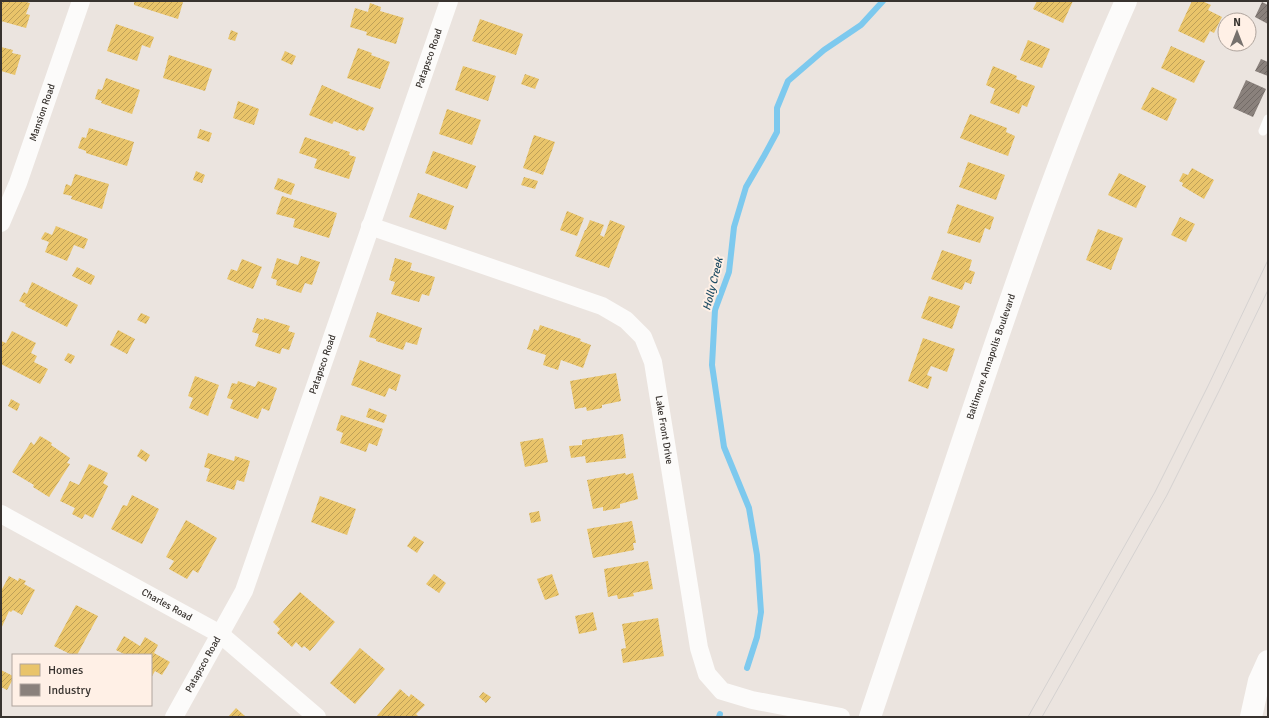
<svg xmlns="http://www.w3.org/2000/svg" width="1269" height="718" font-family="Signika,sans-serif">
  <defs>
    <pattern id="homes-hatch" width="6" height="6" patternUnits="userSpaceOnUse"><rect width="6" height="6" fill="#e9c46a"/><path d="M-1 1l2-2M0 6l6-6M5 7l2-2" fill="none" stroke="#bea058"/></pattern>
    <pattern id="industry-hatch" width="6" height="6" patternUnits="userSpaceOnUse"><rect width="6" height="6" fill="#8a817c"/><path d="M-1 1l2-2M0 6l6-6M5 7l2-2" fill="none" stroke="#726a66"/></pattern>
  </defs>
  <rect width="100%" height="100%" fill="#ebe4df"/>
  <path fill="url(#homes-hatch)" d="M 1,1 L 22,1 L 30,3 L 26,14 L 30,15 L 26,28 L 1,21 Z
    M 131,1 L 178,1 L 183,2 L 178,19 L 134,5 L 134,2 Z
    M 1037,1 L 1073,1 L 1063,23 L 1033,9 Z
    M 1192,1 L 1202,1 L 1211,5 L 1208,10 L 1222,17 L 1214,33 L 1210,31 L 1204,43 L 1178,31 Z
    M 370,3 L 381,7 L 380,11 L 404,18 L 396,44 L 366,35 L 367,32 L 350,27 L 355,8 L 368,12 Z
    M 480,19 L 523,34 L 516,55 L 472,41 Z
    M 116,24 L 154,37 L 150,48 L 142,45 L 137,61 L 107,51 Z
    M 231,30 L 238,33 L 235,41 L 228,39 Z
    M 1028,40 L 1050,49 L 1042,68 L 1020,60 Z
    M 1171,46 L 1205,61 L 1194,83 L 1161,68 Z
    M 1,47 L 13,50 L 12,53 L 21,55 L 15,75 L 1,71 Z
    M 358,48 L 372,53 L 371,55 L 390,62 L 380,89 L 347,78 Z
    M 285,51 L 296,56 L 292,65 L 281,60 Z
    M 169,55 L 212,69 L 205,91 L 163,78 Z
    M 463,66 L 496,76 L 488,101 L 455,90 Z
    M 993,66 L 1017,76 L 1016,79 L 1035,86 L 1027,107 L 1022,105 L 1019,114 L 990,103 L 995,89 L 986,85 Z
    M 525,74 L 539,79 L 535,89 L 521,84 Z
    M 106,78 L 140,90 L 132,114 L 101,103 L 102,101 L 95,99 L 98,89 L 102,90 Z
    M 322,85 L 374,108 L 364,131 L 359,129 L 358,131 L 334,121 L 332,124 L 309,115 Z
    M 1152,87 L 1177,99 L 1167,121 L 1141,109 Z
    M 238,101 L 259,109 L 254,125 L 233,118 Z
    M 447,109 L 481,120 L 472,145 L 439,134 Z
    M 970,114 L 1007,128 L 1006,132 L 1015,136 L 1008,156 L 960,138 Z
    M 89,128 L 134,142 L 127,166 L 86,153 L 86,151 L 78,148 L 82,137 L 86,138 Z
    M 200,129 L 212,133 L 209,142 L 197,138 Z
    M 534,135 L 555,142 L 543,175 L 523,168 Z
    M 305,137 L 350,152 L 349,155 L 356,157 L 349,179 L 314,168 L 317,159 L 299,153 Z
    M 433,151 L 476,166 L 467,189 L 425,173 Z
    M 968,162 L 1005,175 L 996,200 L 959,187 Z
    M 1192,168 L 1214,180 L 1204,199 L 1182,186 L 1183,183 L 1179,181 L 1183,173 L 1188,175 Z
    M 196,171 L 205,175 L 202,183 L 193,180 Z
    M 1119,173 L 1146,186 L 1136,208 L 1108,195 Z
    M 75,174 L 109,184 L 102,209 L 71,199 L 72,196 L 63,194 L 66,184 L 71,186 Z
    M 524,177 L 538,181 L 535,189 L 521,185 Z
    M 278,178 L 295,184 L 291,195 L 274,189 Z
    M 418,193 L 454,206 L 446,230 L 409,217 Z
    M 282,196 L 337,213 L 329,238 L 293,227 L 295,219 L 276,214 Z
    M 957,204 L 994,217 L 990,230 L 985,228 L 980,243 L 947,233 Z
    M 567,211 L 584,218 L 577,236 L 560,230 Z
    M 1180,217 L 1195,224 L 1186,242 L 1171,235 Z
    M 590,220 L 604,225 L 600,235 L 604,237 L 610,220 L 625,226 L 609,268 L 575,256 L 585,230 L 586,230 Z
    M 56,226 L 88,239 L 84,249 L 74,245 L 67,261 L 45,252 L 49,242 L 41,239 L 42,237 L 45,232 L 52,235 Z
    M 1098,229 L 1123,238 L 1111,270 L 1086,260 Z
    M 942,250 L 972,260 L 969,270 L 975,272 L 971,284 L 965,282 L 962,290 L 931,279 Z
    M 301,256 L 320,262 L 312,285 L 305,283 L 301,293 L 276,285 L 277,280 L 271,278 L 277,258 L 298,265 Z
    M 395,258 L 412,263 L 410,270 L 435,277 L 429,296 L 422,294 L 419,302 L 391,294 L 395,282 L 389,280 Z
    M 242,259 L 262,267 L 253,289 L 227,279 L 231,269 L 237,271 Z
    M 77,267 L 95,276 L 91,285 L 72,276 Z
    M 32,282 L 78,305 L 67,327 L 25,306 L 26,304 L 19,301 L 24,292 L 27,294 Z
    M 929,296 L 960,306 L 952,329 L 921,318 Z
    M 377,312 L 422,328 L 417,345 L 406,342 L 403,350 L 376,341 L 376,339 L 369,337 Z
    M 141,313 L 150,317 L 146,324 L 137,320 Z
    M 257,318 L 264,320 L 264,318 L 290,326 L 288,331 L 295,333 L 289,350 L 282,348 L 280,354 L 255,346 L 259,334 L 252,332 Z
    M 540,325 L 581,339 L 580,341 L 591,345 L 583,368 L 561,360 L 558,370 L 543,365 L 546,355 L 527,349 L 534,329 L 538,331 Z
    M 118,330 L 135,339 L 127,354 L 110,345 Z
    M 12,331 L 36,343 L 31,353 L 37,356 L 34,362 L 48,369 L 40,384 L 1,364 L 1,341 L 6,343 Z
    M 923,338 L 955,349 L 947,372 L 931,366 L 927,375 L 932,377 L 928,389 L 908,381 Z
    M 68,353 L 75,356 L 71,364 L 64,360 Z
    M 360,360 L 401,375 L 396,391 L 389,388 L 385,397 L 351,385 Z
    M 616,373 L 621,401 L 602,405 L 602,408 L 587,411 L 586,407 L 575,409 L 570,381 Z
    M 195,376 L 219,385 L 208,416 L 189,408 L 193,398 L 188,396 Z
    M 238,381 L 255,387 L 258,381 L 277,388 L 269,411 L 262,408 L 258,419 L 230,408 L 233,400 L 227,398 L 232,383 L 237,384 Z
    M 11,399 L 20,404 L 17,411 L 8,406 Z
    M 369,408 L 387,415 L 384,423 L 366,417 Z
    M 341,415 L 383,429 L 377,446 L 369,443 L 366,452 L 340,443 L 343,433 L 336,430 Z
    M 623,434 L 626,458 L 586,463 L 585,456 L 571,458 L 569,446 L 582,445 L 582,440 Z
    M 40,436 L 52,443 L 51,445 L 70,458 L 67,463 L 70,464 L 49,497 L 33,487 L 34,485 L 12,472 L 31,442 L 34,445 Z
    M 543,438 L 548,462 L 525,467 L 520,442 Z
    M 141,449 L 150,455 L 146,462 L 137,456 Z
    M 208,453 L 234,461 L 235,456 L 250,461 L 244,482 L 237,480 L 234,490 L 206,481 L 210,469 L 204,467 Z
    M 89,464 L 108,473 L 103,483 L 108,486 L 93,518 L 85,514 L 82,519 L 72,514 L 75,508 L 60,501 L 70,481 L 79,485 Z
    M 625,473 L 626,475 L 633,473 L 638,499 L 620,504 L 620,508 L 603,511 L 603,507 L 593,509 L 587,480 Z
    M 132,495 L 159,509 L 142,544 L 111,529 L 123,505 L 127,506 Z
    M 320,496 L 356,509 L 347,535 L 311,522 Z
    M 539,511 L 541,521 L 531,523 L 529,513 Z
    M 186,520 L 217,538 L 198,573 L 193,570 L 187,579 L 169,569 L 174,561 L 166,557 Z
    M 632,521 L 636,543 L 633,543 L 634,550 L 593,558 L 587,529 Z
    M 414,536 L 424,542 L 417,553 L 407,546 Z
    M 648,561 L 653,589 L 633,593 L 634,596 L 618,599 L 617,595 L 608,597 L 604,569 Z
    M 434,574 L 446,583 L 439,593 L 426,584 Z
    M 552,574 L 559,595 L 545,600 L 537,579 Z
    M 9,576 L 18,581 L 19,578 L 26,581 L 24,584 L 35,590 L 22,615 L 13,610 L 11,612 L 9,611 L 1,629 L 1,606 L 2,604 L 1,603 L 1,591 Z
    M 300,592 L 335,622 L 310,651 L 304,646 L 302,648 L 296,642 L 292,647 L 277,633 L 280,629 L 273,622 Z
    M 76,605 L 98,616 L 77,655 L 72,655 L 54,646 Z
    M 593,612 L 597,630 L 579,634 L 575,616 Z
    M 658,618 L 664,656 L 623,663 L 621,649 L 626,648 L 622,624 Z
    M 124,636 L 140,646 L 145,637 L 158,645 L 154,653 L 170,662 L 162,675 L 155,671 L 151,678 L 151,655 L 123,655 L 124,654 L 116,650 Z
    M 360,648 L 385,669 L 355,704 L 330,683 Z
    M 1,670 L 13,676 L 13,679 L 7,690 L 1,687 Z
    M 400,689 L 409,697 L 411,694 L 425,705 L 416,714 L 418,716 L 417,717 L 376,717 Z
    M 483,692 L 491,697 L 486,703 L 479,697 Z
    M 236,708 L 246,717 L 228,717 Z"/>
  <path fill="url(#industry-hatch)" d="M 1262,2 L 1268,5 L 1268,24 L 1255,17 Z
    M 1261,59 L 1268,62 L 1268,76 L 1255,71 Z
    M 1246,80 L 1266,89 L 1253,117 L 1233,108 Z"/>
  <g fill="none" stroke-linecap="round" stroke-linejoin="round">
    <path stroke="#7dc9ee" stroke-width="6" d="M 747,668 L 757,637 L 761,612 L 757,555 L 749,508 L 724,447 L 712,365 L 715,310 L 729,272 L 734,227 L 746,187 L 764,156 L 777,132 L 777,108 L 788,81 L 824,50 L 861,25 L 883,1
      M 719,717 L 720,714"/>
    <path stroke="#fcfbfa" stroke-width="9" d="M 1263,131 L 1268,119"/>
    <g stroke="#fcfbfa" stroke-width="18">
      <path id="s1" d="M 1,223 L 18,183 L 81,1"/>
      <path id="s2" d="M 370,226 L 602,306 L 626,320 L 643,337 L 653,362 L 699,648 L 707,674 L 722,691 L 752,700 L 841,717"/>
      <path id="s3" d="M 1,514 L 220,634 L 317,717"/>
      <path id="s4" d="M 174,717 L 244,591 L 449,1"/>
    </g>
    <g stroke="#fcfbfa" stroke-width="22">
      <path id="s5" d="M 870,717 C 906,610 942,502 978,395 C 1023,262 1069,129 1126,1"/>
      <path d="M 1251,717 L 1259,681 L 1268,661"/>
    </g>
    <path stroke="#d5d2d1" stroke-width="1" d="M 1028,717 L 1155,492 L 1208,386 L 1268,260
      M 1042,717 L 1167,495 L 1219,391 L 1268,290"/>
  </g>
  <g text-anchor="middle" dominant-baseline="central" stroke-width="4" stroke-linejoin="round" paint-order="stroke">
    <g font-size="10" fill="#38332f" stroke="#fff0e6">
      <text stroke="none"><textPath href="#s4" startOffset="708">Patapsco Road</textPath></text>
      <text stroke="none"><textPath href="#s1" startOffset="118">Mansion Road</textPath></text>
      <text stroke="none"><textPath href="#s5" startOffset="380">Baltimore Annapolis Boulevard</textPath></text>
      <text stroke="none"><textPath href="#s4" startOffset="384">Patapsco Road</textPath></text>
      <text stroke="none"><textPath href="#s2" startOffset="393">Lake Front Drive</textPath></text>
      <text stroke="none"><textPath href="#s3" startOffset="189">Charles Road</textPath></text>
      <text stroke="none"><textPath href="#s4" startOffset="60">Patapsco Road</textPath></text>
    </g>
    <g font-size="11" font-style="italic" fill="#214e65" stroke="#fff0e6">
      <text transform="translate(713 284) rotate(-76)">Holly Creek</text>
    </g>
  </g>
  <rect width="1269" height="718" fill="none" stroke="#38332f" stroke-width="4"/>
  <rect x="12" y="654" width="140" height="52" fill="#fff0e6" stroke="#afa49d"/>
  <rect x="20" y="664" width="20" height="12" fill="#e9c46a" stroke="#afa49d"/>
  <text x="48" y="674" font-size="12" fill="#38332f">Homes</text>
  <rect x="20" y="684" width="20" height="12" fill="#8a817c" stroke="#afa49d"/>
  <text x="48" y="694" font-size="12" fill="#38332f">Industry</text>
  <g transform="translate(1237 32)"><circle r="19" fill="#fff0e6" stroke="#afa49d"/>
  <path d="M0-3L7 15L0 10L-7 15Z" fill="#77716d"/>
  <text y="-6" font-size="11" font-weight="bold" text-anchor="middle" fill="#38332f">N</text>
  </g>
</svg>
